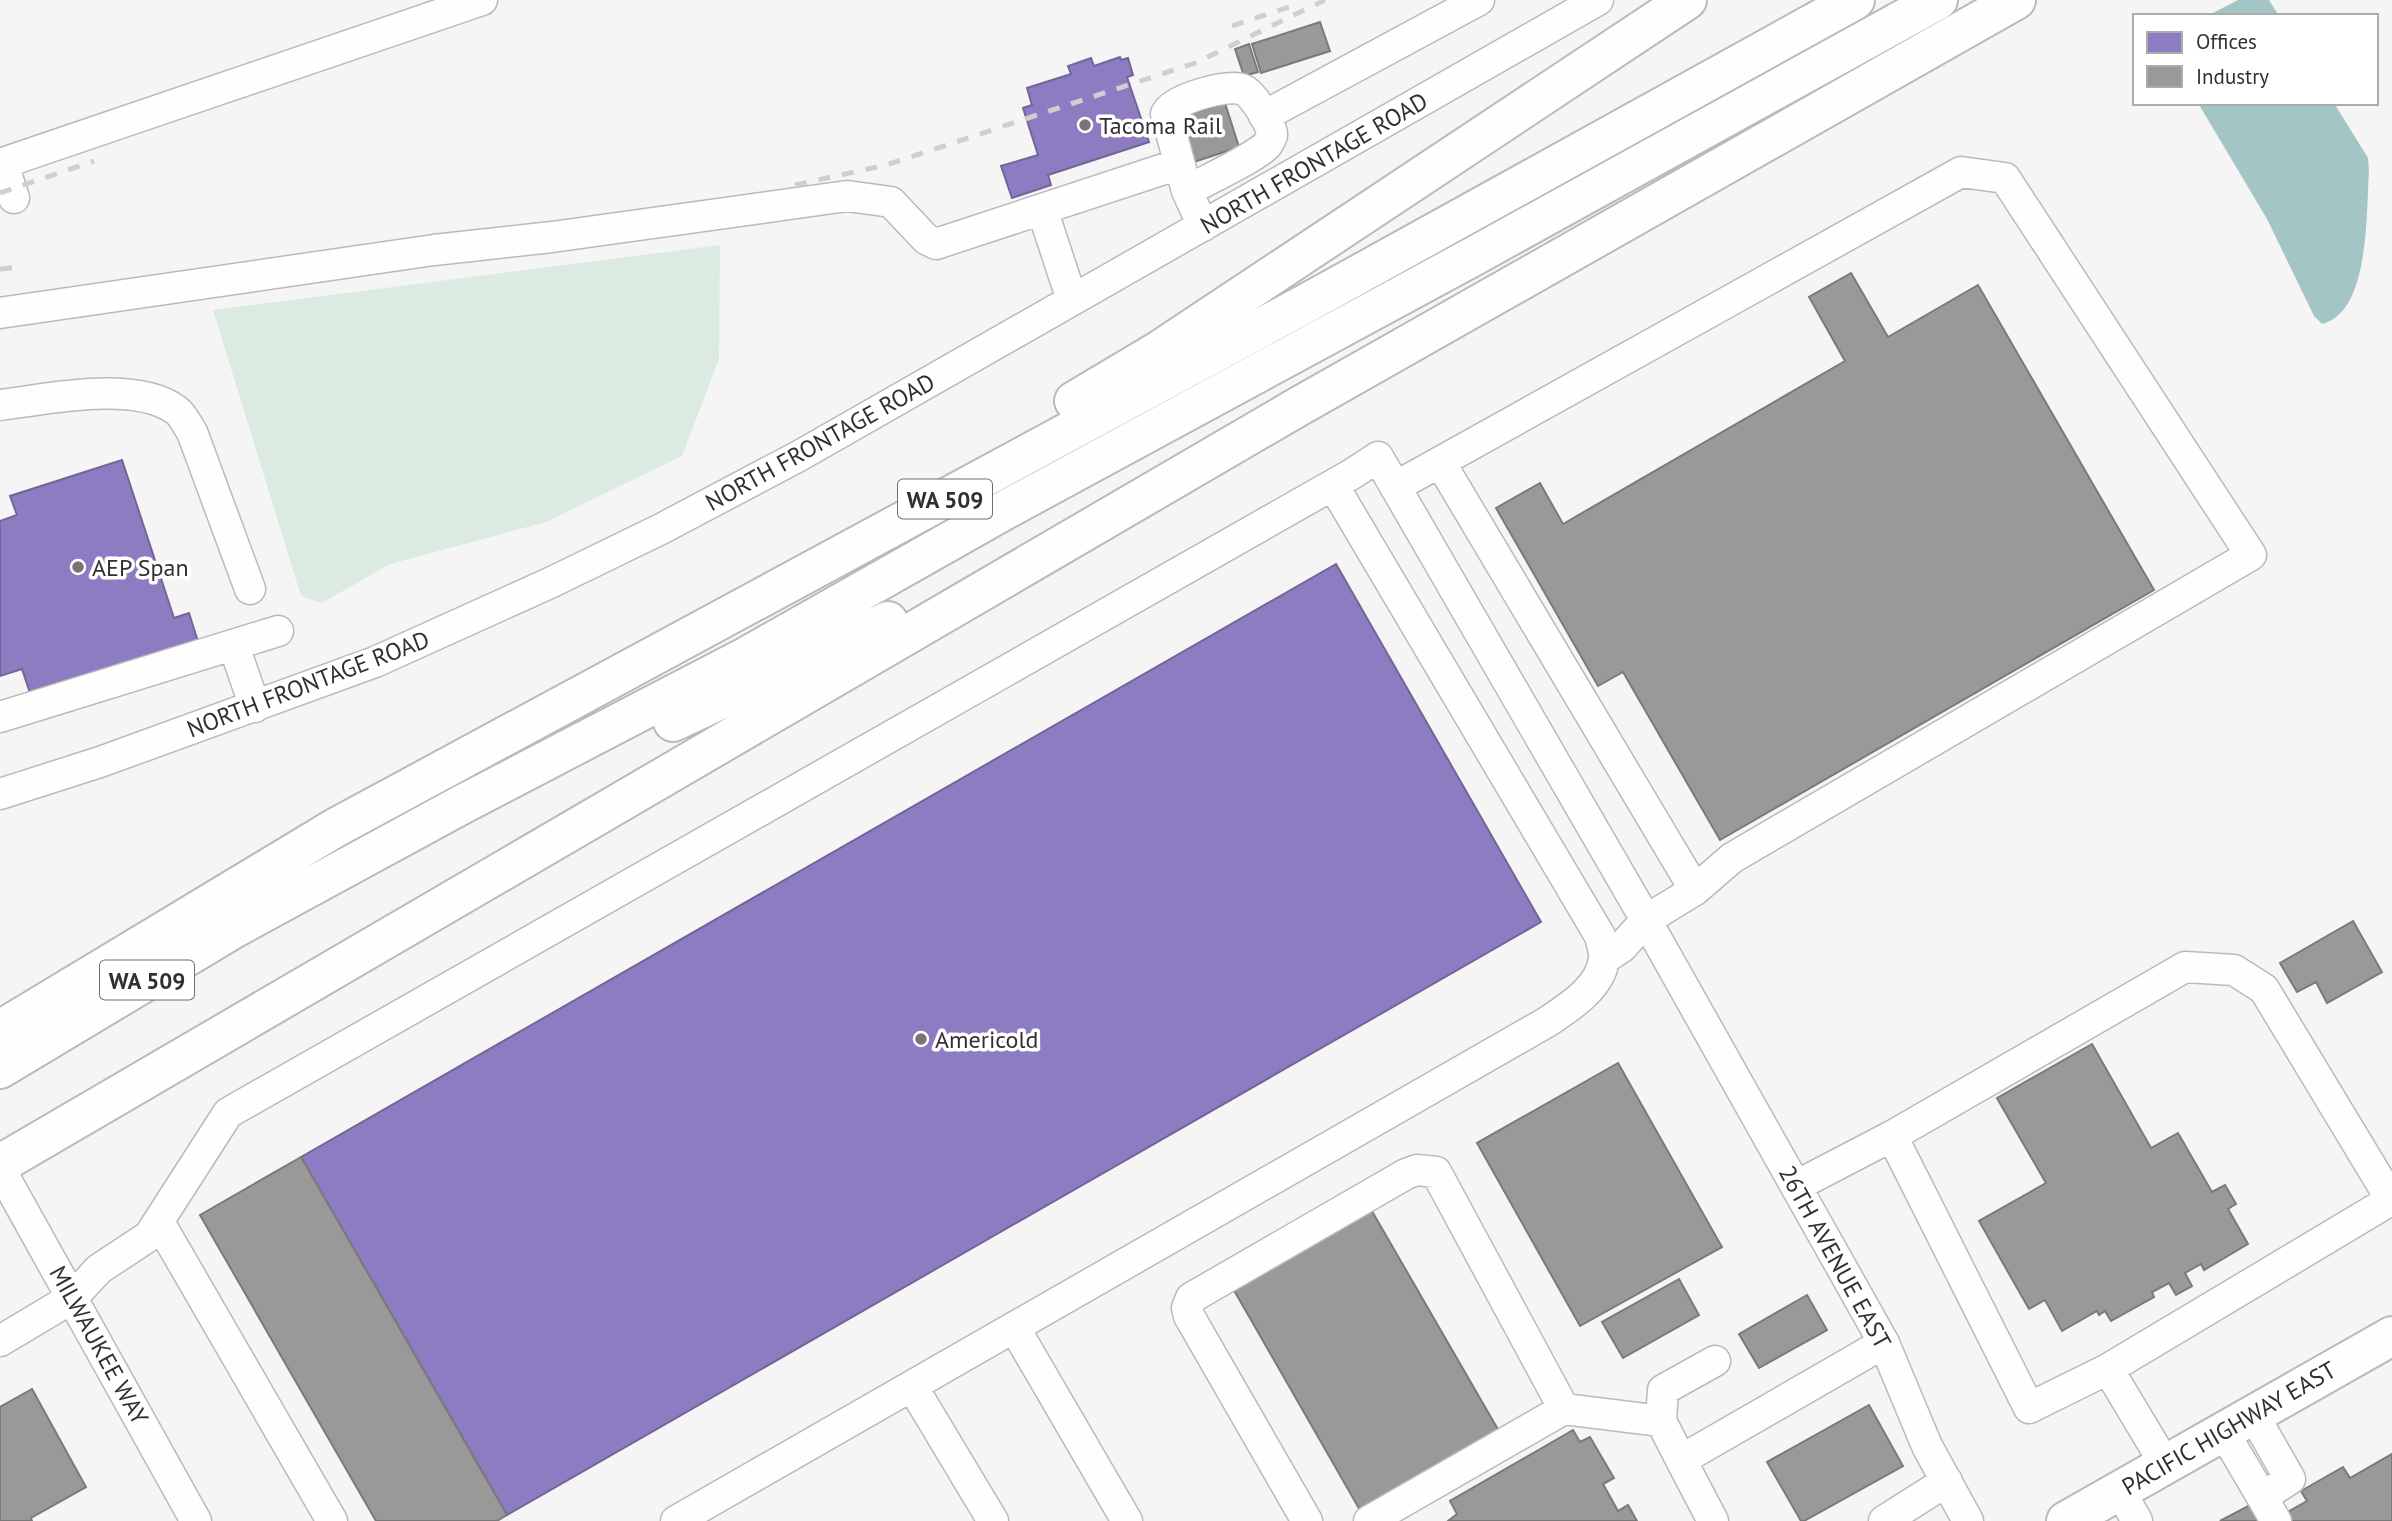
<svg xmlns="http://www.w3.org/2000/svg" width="2392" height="1521" font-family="'PT Sans',sans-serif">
  <rect width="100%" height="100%" fill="#f5f5f6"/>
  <path fill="#dbebe2" d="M 720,245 L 719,359 L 682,456 L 546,522 L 390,564 L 322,603 L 301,596 L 213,310 Z"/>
  <path fill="#a4c5c6" d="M 2238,0 L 2269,0 L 2279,16 L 2207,16 Z
    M 2198,103 L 2334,103 L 2368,158 L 2369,172 C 2366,214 2370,312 2322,324 L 2314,316 L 2267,219 Z"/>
  <path fill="#8e7cc3" stroke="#726597" stroke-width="2" d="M 1120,57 L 1121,60 L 1128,58 L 1133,75 L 1127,77 L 1149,142 L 1048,175 L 1051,185 L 1012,198 L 1001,166 L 1038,155 L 1023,108 L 1032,105 L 1027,88 L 1071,74 L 1068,66 L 1091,58 L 1094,66 Z
    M 122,460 L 174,618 L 189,613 L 200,648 L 33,702 L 22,669 L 0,676 L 0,521 L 17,515 L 10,496 Z
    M 1336,564 L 1541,922 L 507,1515 L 301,1157 Z"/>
  <path fill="#999" stroke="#7a7a7a" stroke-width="2" d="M 1320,22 L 1330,51 L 1261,73 L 1252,44 Z
    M 1249,44 L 1258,72 L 1244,76 L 1235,49 Z
    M 1225,103 L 1239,147 L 1194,162 L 1180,117 Z
    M 1851,273 L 1888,337 L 1978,285 L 2154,590 L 1720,840 L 1623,672 L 1598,686 L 1496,508 L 1540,483 L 1563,524 L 1845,361 L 1809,297 Z
    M 2353,921 L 2382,972 L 2327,1003 L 2316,982 L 2297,992 L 2280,963 Z
    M 2092,1044 L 2151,1148 L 2178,1133 L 2212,1192 L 2225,1185 L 2236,1204 L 2228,1209 L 2248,1244 L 2204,1270 L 2201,1264 L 2185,1273 L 2192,1286 L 2176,1295 L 2169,1283 L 2152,1292 L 2154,1297 L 2111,1321 L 2105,1311 L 2099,1315 L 2097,1311 L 2062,1331 L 2045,1300 L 2029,1309 L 1979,1221 L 2046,1183 L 1997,1098 Z
    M 1618,1063 L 1722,1247 L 1580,1326 L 1477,1143 Z
    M 301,1157 L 507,1515 L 497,1521 L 376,1521 L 200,1215 Z
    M 1369,1206 L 1500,1433 L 1361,1512 L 1231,1285 Z
    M 1679,1279 L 1699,1315 L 1623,1358 L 1602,1322 Z
    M 1807,1295 L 1827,1330 L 1759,1368 L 1739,1334 Z
    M 32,1389 L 86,1487 L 31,1518 L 32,1521 L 0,1521 L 0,1407 Z
    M 1869,1405 L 1903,1466 L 1804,1521 L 1801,1521 L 1767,1462 Z
    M 1573,1430 L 1580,1442 L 1590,1437 L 1614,1478 L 1603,1484 L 1618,1511 L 1628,1505 L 1637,1521 L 1448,1521 L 1457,1514 L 1450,1501 Z
    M 2392,1454 L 2392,1521 L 2291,1521 L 2286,1513 L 2307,1501 L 2301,1491 L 2343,1467 L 2350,1478 Z
    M 2250,1505 L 2259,1521 L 2220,1521 Z"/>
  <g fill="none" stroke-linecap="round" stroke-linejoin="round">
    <defs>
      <path id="minor" d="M 1264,116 L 1479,0
        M 0,164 L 482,0
        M 0,166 L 7,176 L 14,198
        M 1187,191 C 1206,180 1253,159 1267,145 C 1269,142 1271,139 1272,135 C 1273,126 1253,94 1244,90 C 1229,83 1172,99 1166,114 L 1187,191 L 1203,226
        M 1042,209 L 1072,300
        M 0,313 L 434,250 L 552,237 L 847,196 L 891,202 L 926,239 L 936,244 L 1179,164
        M 0,405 C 48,399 135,380 176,410 C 183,415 187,425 192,432 L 250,589
        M 1440,462 L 1695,890
        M 1395,487 L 1961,172 L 2005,178 L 2251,555 L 1732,858 L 1695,890 L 1646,920 L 1622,947 L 1604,959
        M 234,646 L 255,707
        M 0,717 L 278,631
        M 0,794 L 100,762 L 375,662 L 552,582 L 661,529 L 799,456 L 1598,0
        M 1892,1136 L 2029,1408 L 2108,1369 L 2391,1200
        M 0,1169 L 196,1521
        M 1796,1186 L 1892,1136 L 2185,967 L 2234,970 L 2264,989 L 2392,1201
        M 159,1222 L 332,1521
        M 1014,1327 L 1127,1521
        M 0,1341 L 72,1298 L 99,1269 L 149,1236 L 228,1113 L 1352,474 L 1378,457 L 1646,920 L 1884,1343 L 1927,1446 L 1968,1521
        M 2108,1369 L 2165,1464
        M 912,1386 L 993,1521
        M 1564,1409 L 1661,1421 L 1681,1460
        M 2253,1414 L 2290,1479 L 2262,1497
        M 1661,1421 L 1663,1390 L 1715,1361
        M 2223,1431 L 2276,1521
        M 2120,1491 L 2137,1521
        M 676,1521 L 1547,1022 C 1568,1008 1602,987 1604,958 C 1605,951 1601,942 1600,936 L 1333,485
        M 1307,1521 L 1189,1316 L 1187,1308 L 1191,1298 L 1406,1174 L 1417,1170 L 1436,1172 L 1564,1409 L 1369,1521
        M 1713,1521 L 1681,1460 L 1884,1343
        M 1884,1521 L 1947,1481"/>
      <path id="major" d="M 2066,1521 L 2392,1336"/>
      <path id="highway" d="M 1074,401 L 1158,351 L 1687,0
        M 673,722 L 888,621
        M 0,1030 L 335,828 L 1305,304 L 1855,0
        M 0,1069 L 235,928 L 461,805 L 747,656 L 1005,510 L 1474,256 L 1938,0
        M 0,1164 L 1296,408 L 2016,0"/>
    </defs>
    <use href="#minor" stroke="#bababb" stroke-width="33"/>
    <use href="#major" stroke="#bababb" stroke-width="42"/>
    <use href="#highway" stroke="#bababb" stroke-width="42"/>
    <use href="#minor" stroke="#fefefe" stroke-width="30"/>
    <use href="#major" stroke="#fefefe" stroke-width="38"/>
    <use href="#highway" stroke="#fefefe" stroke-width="38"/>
    <path stroke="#cfcfd0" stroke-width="5" stroke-dasharray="12 12" stroke-linecap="butt" d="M 1232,26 L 1298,4
      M 795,185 L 886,165 L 1195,63 L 1325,0
      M 0,193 L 94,161
      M 0,269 L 20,267"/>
  </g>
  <g fill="#757576" stroke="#fff" stroke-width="2.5">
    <circle cx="1085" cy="125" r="7"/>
    <circle cx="78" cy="567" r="7"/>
    <circle cx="921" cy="1039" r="7"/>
  </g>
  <g text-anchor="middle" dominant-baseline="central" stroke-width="7" stroke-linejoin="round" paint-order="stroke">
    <g fill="#fff" stroke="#6e6e6f" stroke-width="2">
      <rect x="898" y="479.5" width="94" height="39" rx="5"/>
      <rect x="100" y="960.5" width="94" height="39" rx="5"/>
    </g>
    <g font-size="23" font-weight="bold" fill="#303031">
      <text x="945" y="499">WA 509</text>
      <text x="147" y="980">WA 509</text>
    </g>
    <g font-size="24" fill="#303031" stroke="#fff" text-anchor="start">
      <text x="1099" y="125">Tacoma Rail</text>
      <text x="92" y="567">AEP Span</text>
      <text x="935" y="1039">Americold</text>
    </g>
    <g font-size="24" fill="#303031" stroke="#fff">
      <text transform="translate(1314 163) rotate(-30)">NORTH FRONTAGE ROAD</text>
      <text transform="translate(820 442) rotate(-29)">NORTH FRONTAGE ROAD</text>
      <text transform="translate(308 684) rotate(-21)">NORTH FRONTAGE ROAD</text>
      <text transform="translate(1835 1257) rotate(61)">26TH AVENUE EAST</text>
      <text transform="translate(99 1345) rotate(61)">MILWAUKEE WAY</text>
      <text transform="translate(2229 1428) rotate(-30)">PACIFIC HIGHWAY EAST</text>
    </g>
  </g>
  <rect x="2133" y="14" width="245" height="91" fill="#ffffff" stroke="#acacad" stroke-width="2"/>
  <rect x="2147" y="32" width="35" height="21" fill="#8e7cc3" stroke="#acacad" stroke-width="2"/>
  <text x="2196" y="49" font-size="21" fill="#303031">Offices</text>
  <rect x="2147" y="66" width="35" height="21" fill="#999999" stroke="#acacad" stroke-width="2"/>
  <text x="2196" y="84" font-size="21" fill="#303031">Industry</text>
</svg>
